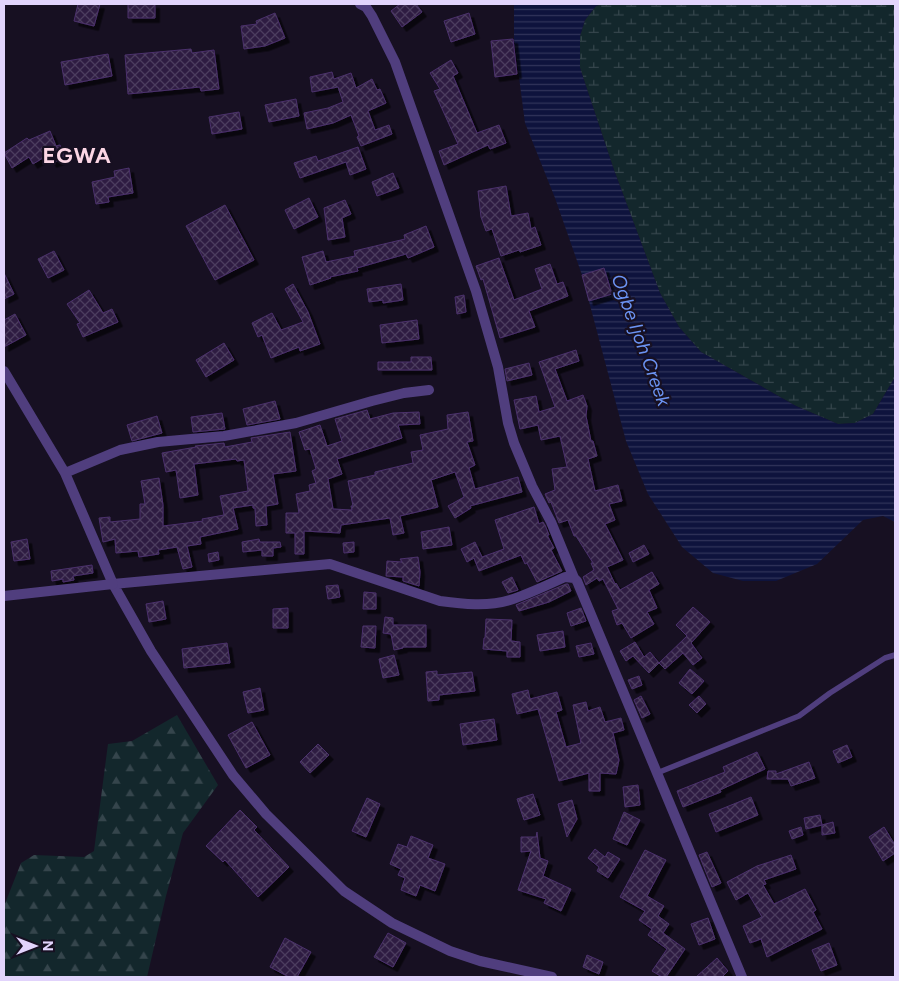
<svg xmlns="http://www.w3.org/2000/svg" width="899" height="981" font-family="Figtree,sans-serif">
  <defs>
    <pattern id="forest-firs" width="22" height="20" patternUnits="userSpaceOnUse" patternTransform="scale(1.25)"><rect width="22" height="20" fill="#13272c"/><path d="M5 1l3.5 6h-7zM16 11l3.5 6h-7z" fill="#35454c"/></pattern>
    <pattern id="wetland-marsh" width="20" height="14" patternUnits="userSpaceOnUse" patternTransform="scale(1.25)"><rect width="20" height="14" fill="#13272c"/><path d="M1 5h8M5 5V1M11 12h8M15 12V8" fill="none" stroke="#35454c"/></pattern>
    <pattern id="water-rules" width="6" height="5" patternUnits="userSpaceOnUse" patternTransform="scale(1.25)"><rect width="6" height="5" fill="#0e133d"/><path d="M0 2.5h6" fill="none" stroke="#31345a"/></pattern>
    <pattern id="building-cross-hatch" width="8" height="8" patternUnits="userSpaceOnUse" patternTransform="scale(1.25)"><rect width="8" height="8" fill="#2e1d42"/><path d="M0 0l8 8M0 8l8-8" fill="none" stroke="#4c3d5e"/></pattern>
    <filter id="shadow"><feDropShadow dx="4.5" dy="4.5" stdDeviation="0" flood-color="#0009"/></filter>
  </defs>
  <rect width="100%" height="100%" fill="#171022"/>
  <path fill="url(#forest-firs)" d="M 177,715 L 218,785 L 183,833 L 166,896 L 147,977 L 4,977 L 4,906 L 21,863 L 34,855 L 84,857 L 94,851 L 108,744 L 132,741 Z"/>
  <path fill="url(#wetland-marsh)" d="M 602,4 L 895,4 L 895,377 L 873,414 L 855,423 L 838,424 L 796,406 L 701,352 L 679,327 L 660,293 L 614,170 L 580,68 L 580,36 L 585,20 L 596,6 Z"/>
  <path fill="url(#water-rules)" d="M 514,4 L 602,4 L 596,6 L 585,20 L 580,36 L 580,68 L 614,170 L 660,293 L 679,327 L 701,352 L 796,406 L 838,424 L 855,423 L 873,414 L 895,377 L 895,522 L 883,516 L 863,520 L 817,564 L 776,581 L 743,581 L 713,573 L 682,547 L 648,494 L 626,441 L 582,275 L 555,198 L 525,123 L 514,39 Z"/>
  <path fill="url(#building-cross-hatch)" stroke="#4b316c" filter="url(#shadow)" d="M 78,4 L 100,4 L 94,26 L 74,21 Z
    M 128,4 L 155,4 L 155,18 L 128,18 Z
    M 400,4 L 416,4 L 422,12 L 402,27 L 391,11 Z
    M 275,13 L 285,38 L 265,46 L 244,49 L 241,26 L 257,24 L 256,21 Z
    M 469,13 L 475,34 L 451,42 L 444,21 Z
    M 513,39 L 517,74 L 495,77 L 491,41 Z
    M 191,49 L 192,53 L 214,50 L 219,89 L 201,91 L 200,87 L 128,94 L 125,55 Z
    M 108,54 L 112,76 L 65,85 L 61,62 Z
    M 451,60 L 458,73 L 453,76 L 477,133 L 499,125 L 506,143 L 490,149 L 488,145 L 444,165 L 439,151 L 458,144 L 434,91 L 440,89 L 430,73 Z
    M 332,72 L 334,79 L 351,73 L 356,88 L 372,79 L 377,90 L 380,89 L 386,103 L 368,111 L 375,130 L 389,125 L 392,134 L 361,146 L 357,137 L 359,136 L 351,115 L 333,123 L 307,129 L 304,113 L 328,108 L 343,102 L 338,87 L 312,92 L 310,77 Z
    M 296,99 L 299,116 L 269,122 L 265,105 Z
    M 239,112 L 242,129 L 212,134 L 209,117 Z
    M 50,131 L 56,146 L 60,145 L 65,158 L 52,163 L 48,155 L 33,164 L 29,157 L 12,168 L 4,153 L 27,138 L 29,140 Z
    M 358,147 L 366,169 L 350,175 L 346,162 L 300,178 L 294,163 L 316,156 L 318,161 Z
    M 129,168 L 133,193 L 108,197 L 109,202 L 96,204 L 92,182 L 115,177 L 114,171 Z
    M 393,173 L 399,188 L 377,196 L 372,182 Z
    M 506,186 L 511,216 L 528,213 L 531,229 L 535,227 L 541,245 L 520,252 L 519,250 L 501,256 L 492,229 L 486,231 L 481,217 L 478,191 Z
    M 309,198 L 318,217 L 294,229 L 285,210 Z
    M 345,200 L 351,214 L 342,218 L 345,237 L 328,240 L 324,208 Z
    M 225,205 L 254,260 L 215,280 L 186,226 Z
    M 426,226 L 434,247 L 408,258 L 406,254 L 357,268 L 358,271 L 330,277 L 331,278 L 310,285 L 302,257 L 323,251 L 326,262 L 355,256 L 354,251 L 405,239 L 404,235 Z
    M 54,251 L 64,270 L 48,278 L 38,259 Z
    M 499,258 L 514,300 L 542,289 L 535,269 L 550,264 L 557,284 L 563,282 L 568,296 L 529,311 L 535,327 L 500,338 L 483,279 L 481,280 L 476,266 Z
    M 604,268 L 612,294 L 589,301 L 582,275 Z
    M 4,273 L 14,294 L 4,299 Z
    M 293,284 L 308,312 L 320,344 L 300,351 L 299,347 L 271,358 L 262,335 L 258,337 L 252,323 L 272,313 L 281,330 L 303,322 L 285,289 Z
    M 401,284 L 403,300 L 383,303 L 383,300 L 369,302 L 367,289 Z
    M 89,290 L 103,313 L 112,309 L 118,322 L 83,337 L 77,324 L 80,323 L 67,304 Z
    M 464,295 L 466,312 L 457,314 L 455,297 Z
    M 15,314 L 26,335 L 4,347 L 4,320 Z
    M 417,320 L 419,339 L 382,343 L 380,325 Z
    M 224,343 L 234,360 L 206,377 L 196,360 Z
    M 576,350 L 579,361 L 555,369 L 567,401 L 583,395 L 587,406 L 586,416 L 591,441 L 593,441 L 597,456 L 588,459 L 595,491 L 618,485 L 622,501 L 609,504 L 615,520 L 605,524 L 623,560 L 607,567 L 615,584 L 616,583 L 620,590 L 652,572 L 659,584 L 649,590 L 657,608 L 647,612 L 654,624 L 631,638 L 622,623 L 617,625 L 612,611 L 618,609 L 603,579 L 599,581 L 597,578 L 586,585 L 583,577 L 594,570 L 591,563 L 593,563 L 576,536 L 574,536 L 568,520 L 559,523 L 551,502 L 549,503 L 545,494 L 555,490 L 552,469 L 567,467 L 560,436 L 541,440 L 538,425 L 520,429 L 514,400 L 536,396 L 539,412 L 555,407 L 539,362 Z
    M 411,357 L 431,357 L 432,370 L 378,370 L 378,362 L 411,362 Z
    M 529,363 L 532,375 L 507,381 L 505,369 Z
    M 275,401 L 280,419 L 247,425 L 243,409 Z
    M 367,410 L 370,419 L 393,413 L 419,412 L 420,424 L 398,425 L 402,438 L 337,459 L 342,474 L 328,479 L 333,509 L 352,510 L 351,506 L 353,506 L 348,481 L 375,475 L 375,472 L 413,463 L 411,452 L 423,450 L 420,435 L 448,429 L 447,415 L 468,412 L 473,441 L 467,442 L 475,465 L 469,468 L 475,489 L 518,477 L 522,492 L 470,506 L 471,508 L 455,518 L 448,506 L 464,497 L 455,472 L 431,480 L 438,507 L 400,516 L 404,533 L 393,535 L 390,518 L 341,525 L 340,533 L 304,531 L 304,554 L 295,554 L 295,533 L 286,533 L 286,513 L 299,513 L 296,494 L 310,491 L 309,485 L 316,483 L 312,471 L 316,469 L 310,449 L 305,450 L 299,432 L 320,425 L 327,446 L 342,441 L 335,419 Z
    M 222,413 L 225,429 L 193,432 L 191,417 Z
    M 157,416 L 162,433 L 132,441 L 127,425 Z
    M 290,432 L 296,471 L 273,474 L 278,504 L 266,506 L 267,525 L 256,526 L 255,508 L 253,508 L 253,505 L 233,508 L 238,529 L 200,537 L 201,544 L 187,546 L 192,567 L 183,569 L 177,547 L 158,550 L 159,554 L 139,557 L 138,551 L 116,553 L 115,539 L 103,542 L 99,518 L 110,517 L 110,522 L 140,519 L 140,504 L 145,504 L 141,481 L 159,478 L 163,505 L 163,526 L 203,521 L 202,519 L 224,515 L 220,496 L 248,491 L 244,460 L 237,461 L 236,459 L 194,464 L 198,495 L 180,498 L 176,470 L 166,472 L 162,453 L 196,447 L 195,446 L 224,443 L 225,447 L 252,442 L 251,438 Z
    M 534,507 L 539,524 L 543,522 L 545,525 L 549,535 L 547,535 L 554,548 L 551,550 L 562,571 L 537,582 L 527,563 L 525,564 L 521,555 L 479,571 L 474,558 L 467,562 L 461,549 L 475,542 L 482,557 L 504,549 L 495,520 Z
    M 449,527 L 452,545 L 423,549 L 421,532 Z
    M 27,539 L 30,559 L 14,561 L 11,542 Z
    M 259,539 L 260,542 L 280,542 L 281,547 L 273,548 L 273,556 L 262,556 L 262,550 L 243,552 L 242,542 Z
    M 354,542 L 354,552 L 344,553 L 343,543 Z
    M 644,545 L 649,554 L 633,562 L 629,553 Z
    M 218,552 L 219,560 L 209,562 L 208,554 Z
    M 418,557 L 420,572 L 419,586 L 403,581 L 403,577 L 386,576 L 387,561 L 402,562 L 400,559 Z
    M 92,565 L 93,573 L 73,576 L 74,580 L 63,582 L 63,579 L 52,581 L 51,571 Z
    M 512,577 L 518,590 L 508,593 L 502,582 Z
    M 566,584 L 568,584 L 571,591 L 549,602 L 519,611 L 516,605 Z
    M 338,585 L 340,597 L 328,599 L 326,586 Z
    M 364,592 L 376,593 L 376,609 L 363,609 Z
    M 163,601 L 166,619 L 149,622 L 146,604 Z
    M 693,607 L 710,622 L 691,643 L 702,658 L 693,665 L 683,653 L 665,669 L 659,663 L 687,636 L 676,625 Z
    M 288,608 L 288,628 L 273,628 L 273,609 Z
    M 581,608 L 586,621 L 571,626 L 567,613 Z
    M 385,617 L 393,618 L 393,625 L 426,625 L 426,647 L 403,647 L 403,648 L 394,650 L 391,634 L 383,633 Z
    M 486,619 L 512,620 L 511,641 L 520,642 L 520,657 L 507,657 L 507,651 L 483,649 L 484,638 L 485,638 Z
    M 363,626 L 376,626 L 375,648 L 361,647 Z
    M 563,631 L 565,647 L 540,651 L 537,635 Z
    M 635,642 L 644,657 L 650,652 L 659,663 L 649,673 L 633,656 L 626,661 L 620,651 Z
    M 227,643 L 230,663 L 184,668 L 182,649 Z
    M 591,643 L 594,654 L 579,657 L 576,646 Z
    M 394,655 L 399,675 L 383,678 L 379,659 Z
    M 690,669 L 704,681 L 692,694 L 679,683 Z
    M 437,671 L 437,675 L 472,672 L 475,691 L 439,695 L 439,700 L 428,701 L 426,672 Z
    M 639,676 L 642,685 L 632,689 L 628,680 Z
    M 260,688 L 264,710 L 248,713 L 243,692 Z
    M 528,690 L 530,699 L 557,692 L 562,710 L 556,712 L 566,747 L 581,743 L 573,705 L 586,702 L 588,711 L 600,707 L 605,722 L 621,718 L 624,730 L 613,733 L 619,760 L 616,774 L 600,773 L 600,791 L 589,791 L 589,773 L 559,781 L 538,709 L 517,714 L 512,694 Z
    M 641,696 L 650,714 L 642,718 L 634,700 Z
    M 699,696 L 706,704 L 697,713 L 689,705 Z
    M 494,719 L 497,740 L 463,745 L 460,724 Z
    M 252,722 L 270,755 L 246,768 L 228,735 Z
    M 318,744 L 329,755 L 310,773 L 300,762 Z
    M 847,745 L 852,757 L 838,763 L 833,751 Z
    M 757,752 L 765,769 L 720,790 L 721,792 L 683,807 L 677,791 L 725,772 L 723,767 Z
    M 809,762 L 815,778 L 791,786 L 788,779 L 767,779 L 768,771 L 776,771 L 776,774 Z
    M 638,785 L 640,805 L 625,807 L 623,787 Z
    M 533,794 L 540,815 L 524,820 L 517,799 Z
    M 751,797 L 758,815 L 716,832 L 709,814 Z
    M 367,798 L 380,804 L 366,837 L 352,831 Z
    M 572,800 L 577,819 L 567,837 L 558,804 Z
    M 240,810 L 257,827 L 254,830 L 289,867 L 258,897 L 225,860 L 223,862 L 206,846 Z
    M 624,812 L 640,820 L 627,845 L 613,839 Z
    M 820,815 L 822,825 L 806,829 L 804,818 Z
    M 833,822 L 835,833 L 822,835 L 822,825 Z
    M 801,827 L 803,835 L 792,839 L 789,831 Z
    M 884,827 L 895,845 L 895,853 L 883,861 L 869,837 Z
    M 537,832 L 540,858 L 548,861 L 543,876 L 571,889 L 561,911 L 544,903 L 546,899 L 518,890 L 531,851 L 521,852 L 521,837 L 536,837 Z
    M 411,836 L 433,845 L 428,858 L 445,864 L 435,891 L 420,885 L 416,896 L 401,890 L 405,878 L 398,875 L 401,869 L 390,864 L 398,844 L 407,847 Z
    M 595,849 L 605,857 L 608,852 L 620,859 L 608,878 L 597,871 L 599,867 L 588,858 Z
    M 645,850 L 666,860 L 647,896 L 664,906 L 658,916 L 669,924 L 663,933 L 685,949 L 666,977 L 662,977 L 652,971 L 667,949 L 648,935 L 652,929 L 639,920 L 645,911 L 620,897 Z
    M 707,852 L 721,883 L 712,887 L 699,855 Z
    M 791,855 L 796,869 L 764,880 L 766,884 L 763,885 L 774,904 L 805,889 L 816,910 L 813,912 L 822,929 L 767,957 L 761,939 L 750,943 L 743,926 L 762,917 L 748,893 L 736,900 L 727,882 L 757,866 Z
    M 708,918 L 715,939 L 699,945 L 691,924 Z
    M 388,933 L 406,943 L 393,967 L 374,957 Z
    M 285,938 L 311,952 L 297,977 L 289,977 L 270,967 Z
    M 829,943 L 837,965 L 821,971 L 812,950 Z
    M 587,955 L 603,962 L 599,974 L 583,967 Z
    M 717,958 L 728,971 L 722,977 L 696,977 Z"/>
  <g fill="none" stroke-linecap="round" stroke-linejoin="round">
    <path stroke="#503e7e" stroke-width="5.5" d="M 657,773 L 799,716 L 830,693 L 885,658 L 895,655"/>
    <path stroke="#503e7e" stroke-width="10" d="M 360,4 L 366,7 L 372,16 L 395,62 L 476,291 L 498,367 L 508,423 L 514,443 L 532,486 L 551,522 L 574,578 L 577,581 L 742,977
      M 4,371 L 65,473 L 113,584 L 151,651 L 233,775 L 266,814 L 344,891 L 392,923 L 450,951 L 480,961 L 552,977
      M 65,473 L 120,450 L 158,442 L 224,436 L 296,423 L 372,401 L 404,393 L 429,390
      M 113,584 L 330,564 L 440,601 C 462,604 488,607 510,600 C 529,594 547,585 565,577 L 574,578"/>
    <path stroke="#503e7e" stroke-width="10" d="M 4,596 L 113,584"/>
  </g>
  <g text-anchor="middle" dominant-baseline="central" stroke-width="4.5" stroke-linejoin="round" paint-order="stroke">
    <g font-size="19" font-style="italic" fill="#6b93f3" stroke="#171022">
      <text transform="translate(641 340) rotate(70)">Ogbe Ijoh Creek</text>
    </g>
    <g font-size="22" font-weight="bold" letter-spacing="1" fill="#fcd6e5" stroke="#171022">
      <text x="77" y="155">EGWA</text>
    </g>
  </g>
  <rect width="899" height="981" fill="none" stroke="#e2d4fc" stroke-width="10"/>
  <g transform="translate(35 946) rotate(90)" stroke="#171022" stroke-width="4" paint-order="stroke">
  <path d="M0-4L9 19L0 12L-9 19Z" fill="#e2d4fc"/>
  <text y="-8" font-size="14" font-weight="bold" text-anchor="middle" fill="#e2d4fc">N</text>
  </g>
</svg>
